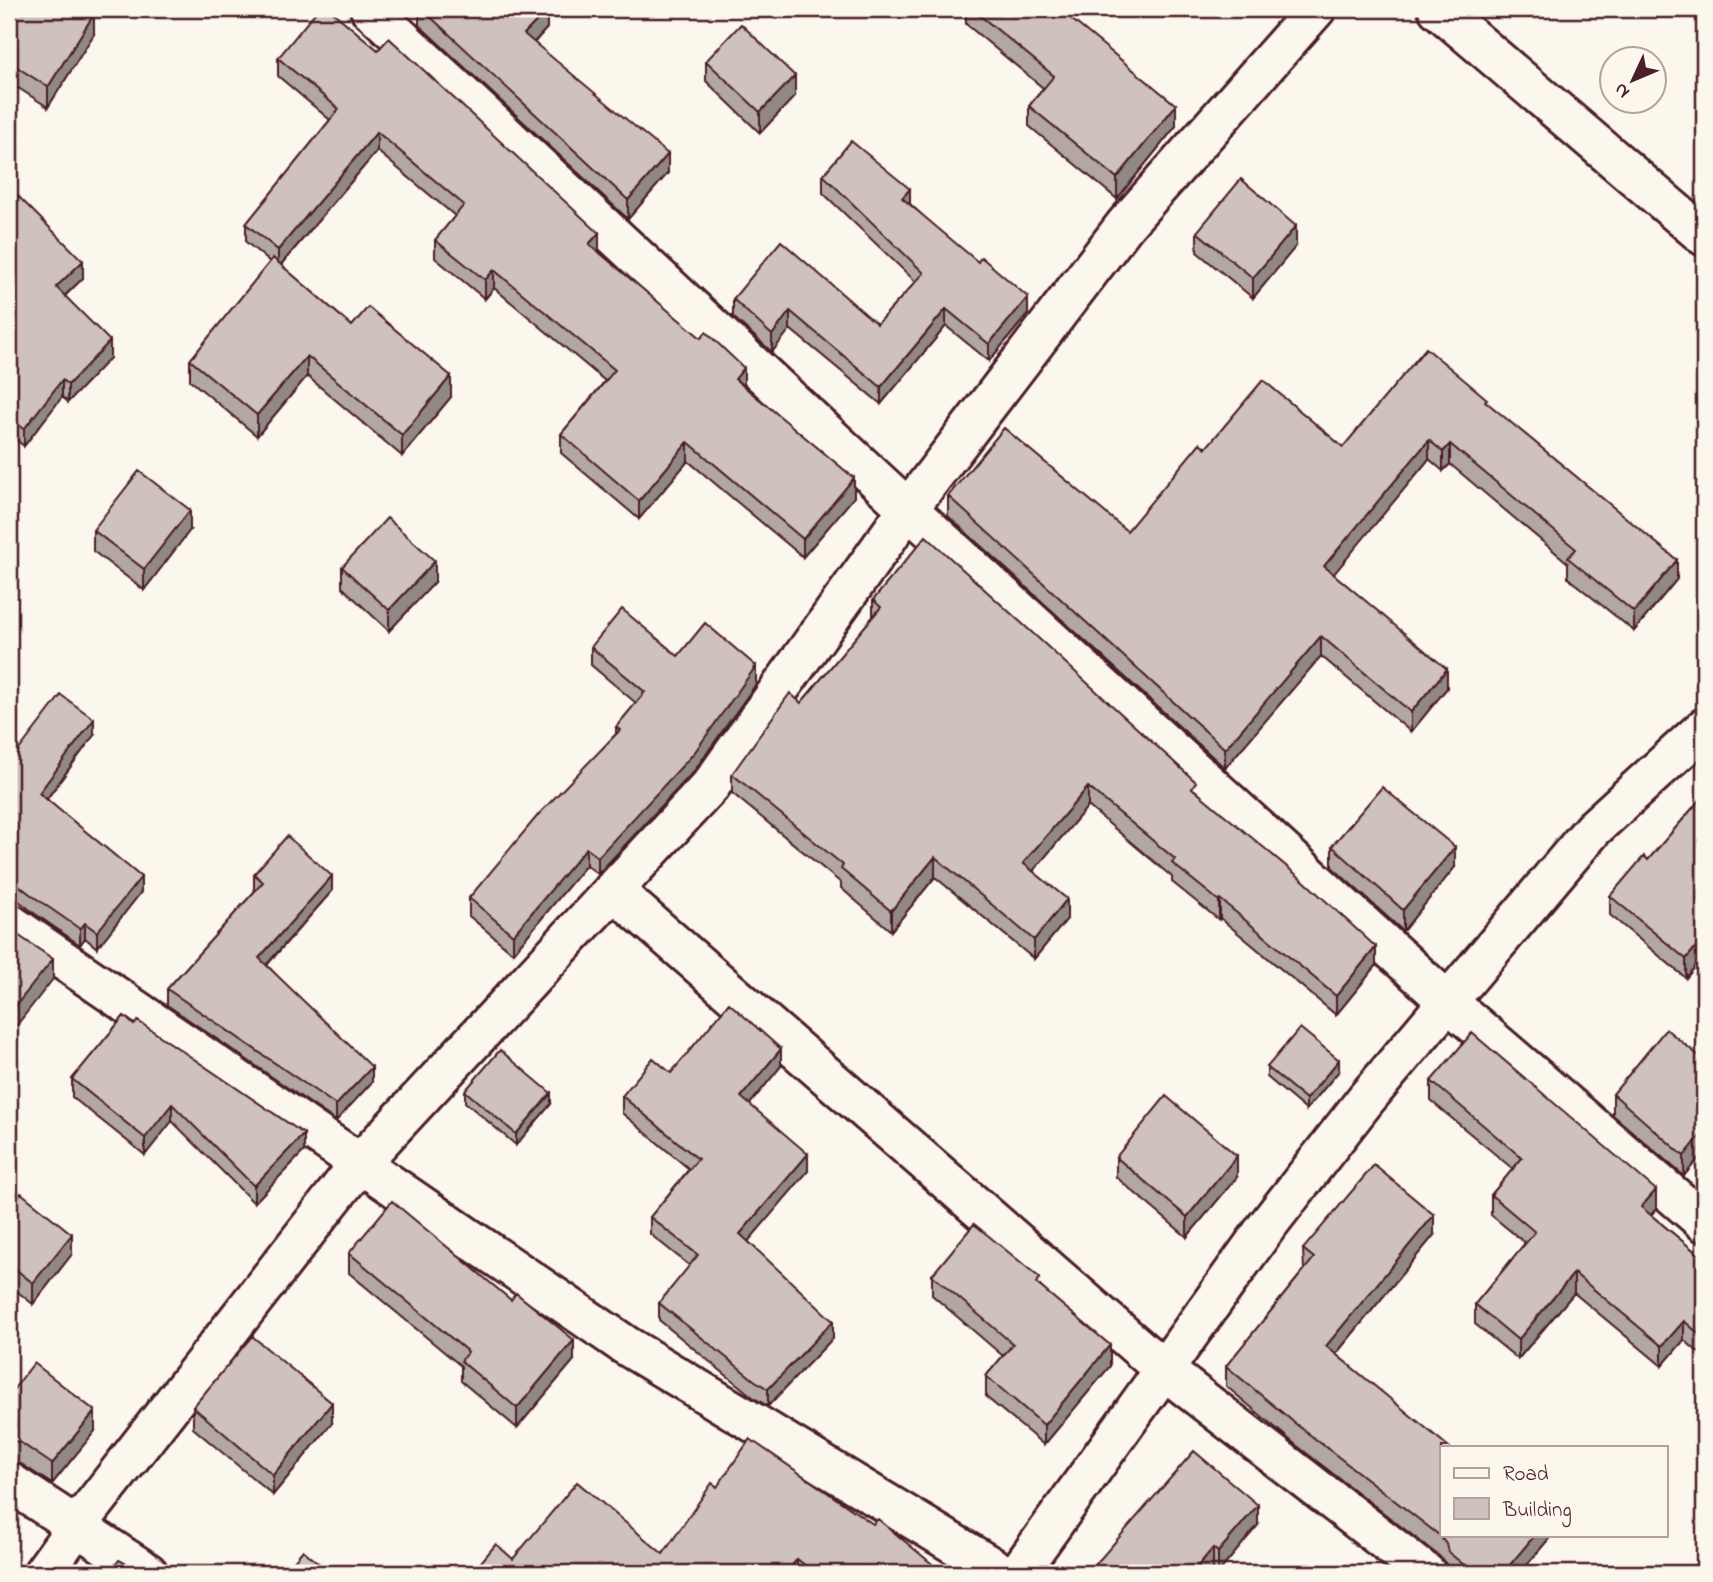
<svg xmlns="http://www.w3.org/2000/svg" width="1713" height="1582" font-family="'Indie Flower',sans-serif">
  <rect width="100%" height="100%" fill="#fbf7ec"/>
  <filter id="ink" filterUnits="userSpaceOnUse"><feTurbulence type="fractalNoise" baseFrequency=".0143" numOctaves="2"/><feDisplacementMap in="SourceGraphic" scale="14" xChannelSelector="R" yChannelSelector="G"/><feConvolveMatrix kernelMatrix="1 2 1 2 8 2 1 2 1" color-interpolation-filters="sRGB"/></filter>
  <g filter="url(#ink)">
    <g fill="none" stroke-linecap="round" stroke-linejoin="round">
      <defs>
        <path id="minor" d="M 370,9 L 908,509 L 1447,1001 L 1704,1222
          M 1438,9 L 1704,236
          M 613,890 L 1164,1370 L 1426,1573
          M 9,923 L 625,1345 L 1002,1573
          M 9,1482 L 148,1573
          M 43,1573 L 77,1526 L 360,1163 L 711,785 L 908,509 L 1125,225 L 1316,9
          M 1018,1573 L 1267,1226 L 1366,1099 L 1593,829 L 1704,728"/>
      </defs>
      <use href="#minor" stroke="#4a1f2b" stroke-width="44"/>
      <use href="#minor" stroke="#fbf7ec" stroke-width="38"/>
    </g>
    <path fill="#b2a7a2" stroke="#4a1f2b" stroke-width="2" d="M 419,9 L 546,9 L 547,28 L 534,43 L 668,173 L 628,219 L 419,25 Z
      M 966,9 L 1059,9 L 1176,126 L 1117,199 L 1029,126 L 1029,106 L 1043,88 L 966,24 Z
      M 9,15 L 94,34 L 48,107 L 9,82 Z
      M 278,58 L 599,252 L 744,386 L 854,497 L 803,557 L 688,461 L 639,519 L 561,453 L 561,434 L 605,381 L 494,288 L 485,299 L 435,258 L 435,240 L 455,216 L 377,151 L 281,265 L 352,326 L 451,397 L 402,456 L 307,376 L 257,436 L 190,380 L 190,360 L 270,262 L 246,242 L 246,224 L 330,120 L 278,76 Z
      M 706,61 L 795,96 L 760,133 L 706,81 Z
      M 823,175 L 910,204 L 1028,314 L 989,361 L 946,326 L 881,404 L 790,329 L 772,352 L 733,317 L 733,299 L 877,324 L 916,282 L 823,193 Z
      M 9,187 L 83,278 L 65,296 L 110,358 L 68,402 L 62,397 L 24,446 L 9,434 Z
      M 1197,232 L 1296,246 L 1253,298 L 1197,252 Z
      M 1487,403 L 1677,579 L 1634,631 L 1568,578 L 1568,563 L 1450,464 L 1443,471 L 1429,459 L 1333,574 L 1447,688 L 1411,732 L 1321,656 L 1225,768 L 948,516 L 948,496 L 1127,531 L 1206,448 L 1343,447 Z
      M 93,530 L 190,530 L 144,590 L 93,551 Z
      M 342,567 L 435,582 L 389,631 L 342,587 Z
      M 873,600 L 1196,791 L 1376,966 L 1336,1015 L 1220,918 L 1219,920 L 1172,882 L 1172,877 L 1088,806 L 1033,871 L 1067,919 L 1034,959 L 935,877 L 891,931 L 841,888 L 841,883 L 732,793 L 732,774 L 801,703 L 873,617 Z
      M 591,647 L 678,656 L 756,684 L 694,771 L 598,874 L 586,865 L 513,953 L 469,916 L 469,898 L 616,734 L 616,727 L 636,703 L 591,665 Z
      M 94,735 L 47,799 L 141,892 L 97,948 L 85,938 L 80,945 L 34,913 L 9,893 L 9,763 Z
      M 1704,795 L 1704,956 L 1686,978 L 1610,915 L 1610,896 L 1648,860 Z
      M 1332,846 L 1455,867 L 1403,931 L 1332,867 Z
      M 254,874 L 332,891 L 267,965 L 372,1082 L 336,1121 L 167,1005 L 167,989 L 255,891 L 254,889 Z
      M 124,1016 L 304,1151 L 254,1203 L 172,1121 L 145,1155 L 72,1097 L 72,1079 Z
      M 1704,1060 L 1684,1176 L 1613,1115 L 1613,1094 Z
      M 781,1066 L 749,1105 L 808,1171 L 748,1241 L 833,1338 L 768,1406 L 754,1398 L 659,1320 L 659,1303 L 690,1266 L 650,1234 L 650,1217 L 689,1169 L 622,1113 L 622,1096 L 671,1073 Z
      M 1267,1067 L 1339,1071 L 1306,1110 L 1267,1077 Z
      M 1431,1081 L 1656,1209 L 1651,1215 L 1704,1259 L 1704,1357 L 1684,1340 L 1662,1366 L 1574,1293 L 1518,1359 L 1475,1324 L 1475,1304 L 1525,1243 L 1491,1215 L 1491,1195 L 1513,1169 L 1431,1101 Z
      M 465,1091 L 551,1104 L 516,1145 L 465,1102 Z
      M 1116,1157 L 1237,1177 L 1187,1237 L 1116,1177 Z
      M 9,1208 L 72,1254 L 33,1304 L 9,1285 Z
      M 1434,1235 L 1336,1354 L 1442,1535 L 1552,1535 L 1520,1573 L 1450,1573 L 1448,1572 L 1446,1564 L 1439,1556 L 1296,1445 L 1226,1386 L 1226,1366 L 1304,1270 L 1303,1249 Z
      M 349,1253 L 574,1360 L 517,1428 L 461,1381 L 461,1366 L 349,1273 Z
      M 932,1275 L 1040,1286 L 1110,1366 L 1044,1445 L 986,1397 L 986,1376 L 1003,1356 L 932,1295 Z
      M 9,1395 L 95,1431 L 52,1484 L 21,1464 L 11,1460 L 9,1461 Z
      M 193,1407 L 332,1423 L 273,1495 L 193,1428 Z
      M 717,1487 L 943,1573 L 472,1573 L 513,1559 L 663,1554 Z
      M 1258,1525 L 1218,1573 L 1213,1568 L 1209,1573 L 1089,1573 L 1089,1572 Z"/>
    <path fill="#918884" stroke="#4a1f2b" stroke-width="2" d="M 547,10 L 547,28 L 524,53 L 524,34 Z
      M 94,14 L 94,34 L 48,107 L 48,87 Z
      M 795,76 L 795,96 L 760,133 L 760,112 Z
      M 1176,105 L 1176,126 L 1117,199 L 1117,178 Z
      M 377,132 L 377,151 L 278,268 L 278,250 Z
      M 668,154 L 668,173 L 628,219 L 628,200 Z
      M 910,189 L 910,207 L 902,198 Z
      M 1296,226 L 1296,246 L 1253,298 L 1253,278 Z
      M 599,233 L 599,252 L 589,263 L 589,244 Z
      M 83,261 L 83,278 L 56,304 L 56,287 Z
      M 494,270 L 494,288 L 485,299 L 485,280 Z
      M 1028,297 L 1028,314 L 989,361 L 989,344 Z
      M 946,309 L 946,326 L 881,404 L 881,387 Z
      M 790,311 L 790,329 L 772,352 L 772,335 Z
      M 110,341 L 110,358 L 68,402 L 68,385 Z
      M 307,356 L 307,376 L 257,436 L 257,415 Z
      M 744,368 L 744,386 L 735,379 Z
      M 451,376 L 451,397 L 402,456 L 402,435 Z
      M 62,380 L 62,397 L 24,446 L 24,429 Z
      M 1429,440 L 1429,459 L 1324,586 L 1324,566 Z
      M 688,442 L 688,461 L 639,519 L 639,501 Z
      M 1450,444 L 1450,464 L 1443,471 L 1443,452 Z
      M 854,478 L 854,497 L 803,557 L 803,539 Z
      M 190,510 L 190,530 L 144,590 L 144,569 Z
      M 1677,560 L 1677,579 L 1634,631 L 1634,612 Z
      M 435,561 L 435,582 L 389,631 L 389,610 Z
      M 1321,636 L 1321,656 L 1225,768 L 1225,749 Z
      M 756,666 L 756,684 L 694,771 L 598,874 L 598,857 Z
      M 1447,669 L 1447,688 L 1411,732 L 1411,712 Z
      M 94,719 L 94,735 L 39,809 L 39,793 Z
      M 1088,787 L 1088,806 L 1023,883 L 1023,863 Z
      M 1455,847 L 1455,867 L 1403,931 L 1403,910 Z
      M 586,848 L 586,865 L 513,953 L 513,935 Z
      M 935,857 L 935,877 L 891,931 L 891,911 Z
      M 332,876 L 332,891 L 259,973 L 259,958 Z
      M 141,877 L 141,892 L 97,948 L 97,932 Z
      M 1067,899 L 1067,919 L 1034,959 L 1034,940 Z
      M 1220,899 L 1220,918 L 1219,920 L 1219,901 Z
      M 85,923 L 85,938 L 80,945 L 80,929 Z
      M 1704,937 L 1704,956 L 1686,978 L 1686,959 Z
      M 1376,947 L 1376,966 L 1336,1015 L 1336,996 Z
      M 53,959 L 53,979 L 9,1035 L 9,1014 Z
      M 781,1049 L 781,1066 L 741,1115 L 741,1097 Z
      M 1339,1060 L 1339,1071 L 1306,1110 L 1306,1099 Z
      M 372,1067 L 372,1082 L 336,1121 L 336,1105 Z
      M 551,1093 L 551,1104 L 516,1145 L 516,1134 Z
      M 172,1104 L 172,1121 L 145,1155 L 145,1138 Z
      M 1704,1131 L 1704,1152 L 1684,1176 L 1684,1156 Z
      M 304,1134 L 304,1151 L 254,1203 L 254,1186 Z
      M 808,1154 L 808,1171 L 740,1251 L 740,1234 Z
      M 1237,1156 L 1237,1177 L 1187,1237 L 1187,1217 Z
      M 1656,1190 L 1656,1209 L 1641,1227 L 1641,1207 Z
      M 1434,1215 L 1434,1235 L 1326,1366 L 1326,1346 Z
      M 72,1234 L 72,1254 L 33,1304 L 33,1283 Z
      M 1574,1273 L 1574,1293 L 1518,1359 L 1518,1340 Z
      M 833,1321 L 833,1338 L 768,1406 L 768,1389 Z
      M 1684,1321 L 1684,1340 L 1662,1366 L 1662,1346 Z
      M 574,1340 L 574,1360 L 517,1428 L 517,1408 Z
      M 1110,1345 L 1110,1366 L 1044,1445 L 1044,1425 Z
      M 332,1403 L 332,1423 L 273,1495 L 273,1475 Z
      M 95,1411 L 95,1431 L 52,1484 L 52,1464 Z
      M 16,1492 L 16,1513 L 9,1522 L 9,1502 Z
      M 1258,1505 L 1258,1525 L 1218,1573 L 1218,1552 Z
      M 1535,1535 L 1552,1535 L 1520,1573 L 1503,1573 Z
      M 1213,1548 L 1213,1568 L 1209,1573 L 1192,1573 Z
      M 797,1559 L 797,1573 L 786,1573 Z"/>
    <path fill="#cfc2bc" stroke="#4a1f2b" stroke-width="2" d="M 13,9 L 86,9 L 94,14 L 48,87 L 9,62 L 9,15 Z
      M 318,9 L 329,9 L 378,50 L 389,38 L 599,233 L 589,244 L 701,338 L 706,332 L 744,368 L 735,379 L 854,478 L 803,539 L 688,442 L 639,501 L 561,434 L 615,370 L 494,270 L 485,280 L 435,240 L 464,205 L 377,132 L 278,250 L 246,224 L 339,109 L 278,58 Z
      M 422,9 L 546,9 L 547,10 L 524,34 L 668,154 L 628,200 Z
      M 972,9 L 1059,9 L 1176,105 L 1117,178 L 1029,106 L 1054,76 Z
      M 741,24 L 795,76 L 760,112 L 706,61 Z
      M 851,141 L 910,189 L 902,198 L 978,262 L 981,257 L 1028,297 L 989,344 L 946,309 L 881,387 L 790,311 L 772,335 L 733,299 L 781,241 L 877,324 L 924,273 L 823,175 Z
      M 1241,179 L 1296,226 L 1253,278 L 1197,232 Z
      M 9,187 L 83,261 L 56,287 L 110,341 L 68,385 L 62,380 L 24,429 L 9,417 Z
      M 273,258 L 352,326 L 368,307 L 451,376 L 402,435 L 307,356 L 257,415 L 190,360 Z
      M 1426,348 L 1487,399 L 1485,401 L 1677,560 L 1634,612 L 1568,558 L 1576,549 L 1450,444 L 1443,452 L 1429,440 L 1324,566 L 1447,669 L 1411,712 L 1321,636 L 1225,749 L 948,496 L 1004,428 L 1127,531 L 1200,443 L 1206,448 L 1263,380 L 1343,447 Z
      M 139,471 L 190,510 L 144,569 L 93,530 Z
      M 387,518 L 435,561 L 389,610 L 342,567 Z
      M 926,536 L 1196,782 L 1192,788 L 1304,881 L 1376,947 L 1336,996 L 1220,899 L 1219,901 L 1172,863 L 1175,859 L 1088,787 L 1023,863 L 1067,899 L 1034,940 L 935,857 L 891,911 L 841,869 L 843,865 L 732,774 L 790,693 L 801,703 L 881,607 L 873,600 Z
      M 622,609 L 678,656 L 705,623 L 756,666 L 694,753 L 598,857 L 586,848 L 513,935 L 469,898 L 539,814 L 620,730 L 616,727 L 645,692 L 591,647 Z
      M 61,695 L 94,719 L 39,793 L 141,877 L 97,932 L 85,923 L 80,929 L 34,897 L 9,878 L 9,763 Z
      M 1382,787 L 1455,847 L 1403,910 L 1332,846 Z
      M 1704,795 L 1704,937 L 1686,959 L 1610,896 L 1644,856 L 1648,860 Z
      M 287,836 L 332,876 L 259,958 L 372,1067 L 336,1105 L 167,989 L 263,882 L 254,874 Z
      M 9,929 L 53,959 L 9,1014 Z
      M 729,1003 L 781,1049 L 741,1097 L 808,1154 L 740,1234 L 833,1321 L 768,1389 L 754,1380 L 659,1303 L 698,1255 L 650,1217 L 698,1159 L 622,1096 L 653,1058 L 671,1073 Z
      M 124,1016 L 134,1025 L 138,1021 L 304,1134 L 254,1186 L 172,1104 L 145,1138 L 72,1079 Z
      M 1300,1028 L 1339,1060 L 1306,1099 L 1267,1067 Z
      M 1666,1029 L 1704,1060 L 1704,1131 L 1684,1156 L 1613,1094 Z
      M 1472,1033 L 1656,1190 L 1641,1207 L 1704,1259 L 1704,1338 L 1684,1321 L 1662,1346 L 1574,1273 L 1518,1340 L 1475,1304 L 1535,1232 L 1491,1195 L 1522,1158 L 1431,1081 Z
      M 500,1050 L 551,1093 L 516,1134 L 465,1091 Z
      M 1166,1096 L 1237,1156 L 1187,1217 L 1116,1157 Z
      M 1374,1165 L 1434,1215 L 1326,1346 L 1449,1447 L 1442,1447 L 1442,1535 L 1535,1535 L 1503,1573 L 1474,1573 L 1448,1552 L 1446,1544 L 1439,1535 L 1296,1424 L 1226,1366 L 1314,1258 L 1303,1249 Z
      M 21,1193 L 72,1234 L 33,1283 L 9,1264 L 9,1208 Z
      M 392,1201 L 511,1300 L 516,1293 L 574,1340 L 517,1408 L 461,1361 L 468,1352 L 349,1253 Z
      M 974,1224 L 1040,1278 L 1036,1283 L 1110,1345 L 1044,1425 L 986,1376 L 1013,1344 L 932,1275 Z
      M 252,1336 L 332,1403 L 273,1475 L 193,1407 Z
      M 34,1363 L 95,1411 L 52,1464 L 21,1443 L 11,1440 L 9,1440 L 9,1395 Z
      M 750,1439 L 873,1524 L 878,1519 L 943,1573 L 815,1573 L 797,1559 L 786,1573 L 472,1573 L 496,1544 L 513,1559 L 577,1482 L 663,1554 L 712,1483 L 717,1487 Z
      M 1194,1451 L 1258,1505 L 1218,1552 L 1213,1548 L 1192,1573 L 1090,1573 L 1089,1572 Z
      M 9,1488 L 16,1492 L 9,1502 Z
      M 303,1550 L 330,1573 L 284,1573 Z
      M 1704,1558 L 1704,1573 L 1691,1573 Z
      M 119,1560 L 143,1573 L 109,1573 Z"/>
  </g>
  <rect width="1713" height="1582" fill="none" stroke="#fbf7ec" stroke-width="35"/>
  <rect x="18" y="18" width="1678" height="1547" fill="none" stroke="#4a1f2b" stroke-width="2.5" filter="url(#ink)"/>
  <rect x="1440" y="1446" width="228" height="91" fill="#fbf7ec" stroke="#b4a19f" stroke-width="2"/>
  <rect x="1454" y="1468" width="35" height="10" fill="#fbf7ec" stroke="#b4a19f" stroke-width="2"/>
  <text x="1503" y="1480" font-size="21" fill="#4a1f2b">Road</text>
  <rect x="1454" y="1498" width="35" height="21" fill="#cfc2bc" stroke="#b4a19f" stroke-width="2"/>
  <text x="1503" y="1516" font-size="21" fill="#4a1f2b">Building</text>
  <g transform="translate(1633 80) rotate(226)"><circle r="33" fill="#fbf7ec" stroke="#b4a19f" stroke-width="2"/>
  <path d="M0-5L12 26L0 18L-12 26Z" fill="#4a1f2b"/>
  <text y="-10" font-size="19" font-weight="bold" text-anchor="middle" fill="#4a1f2b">N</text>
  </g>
</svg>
